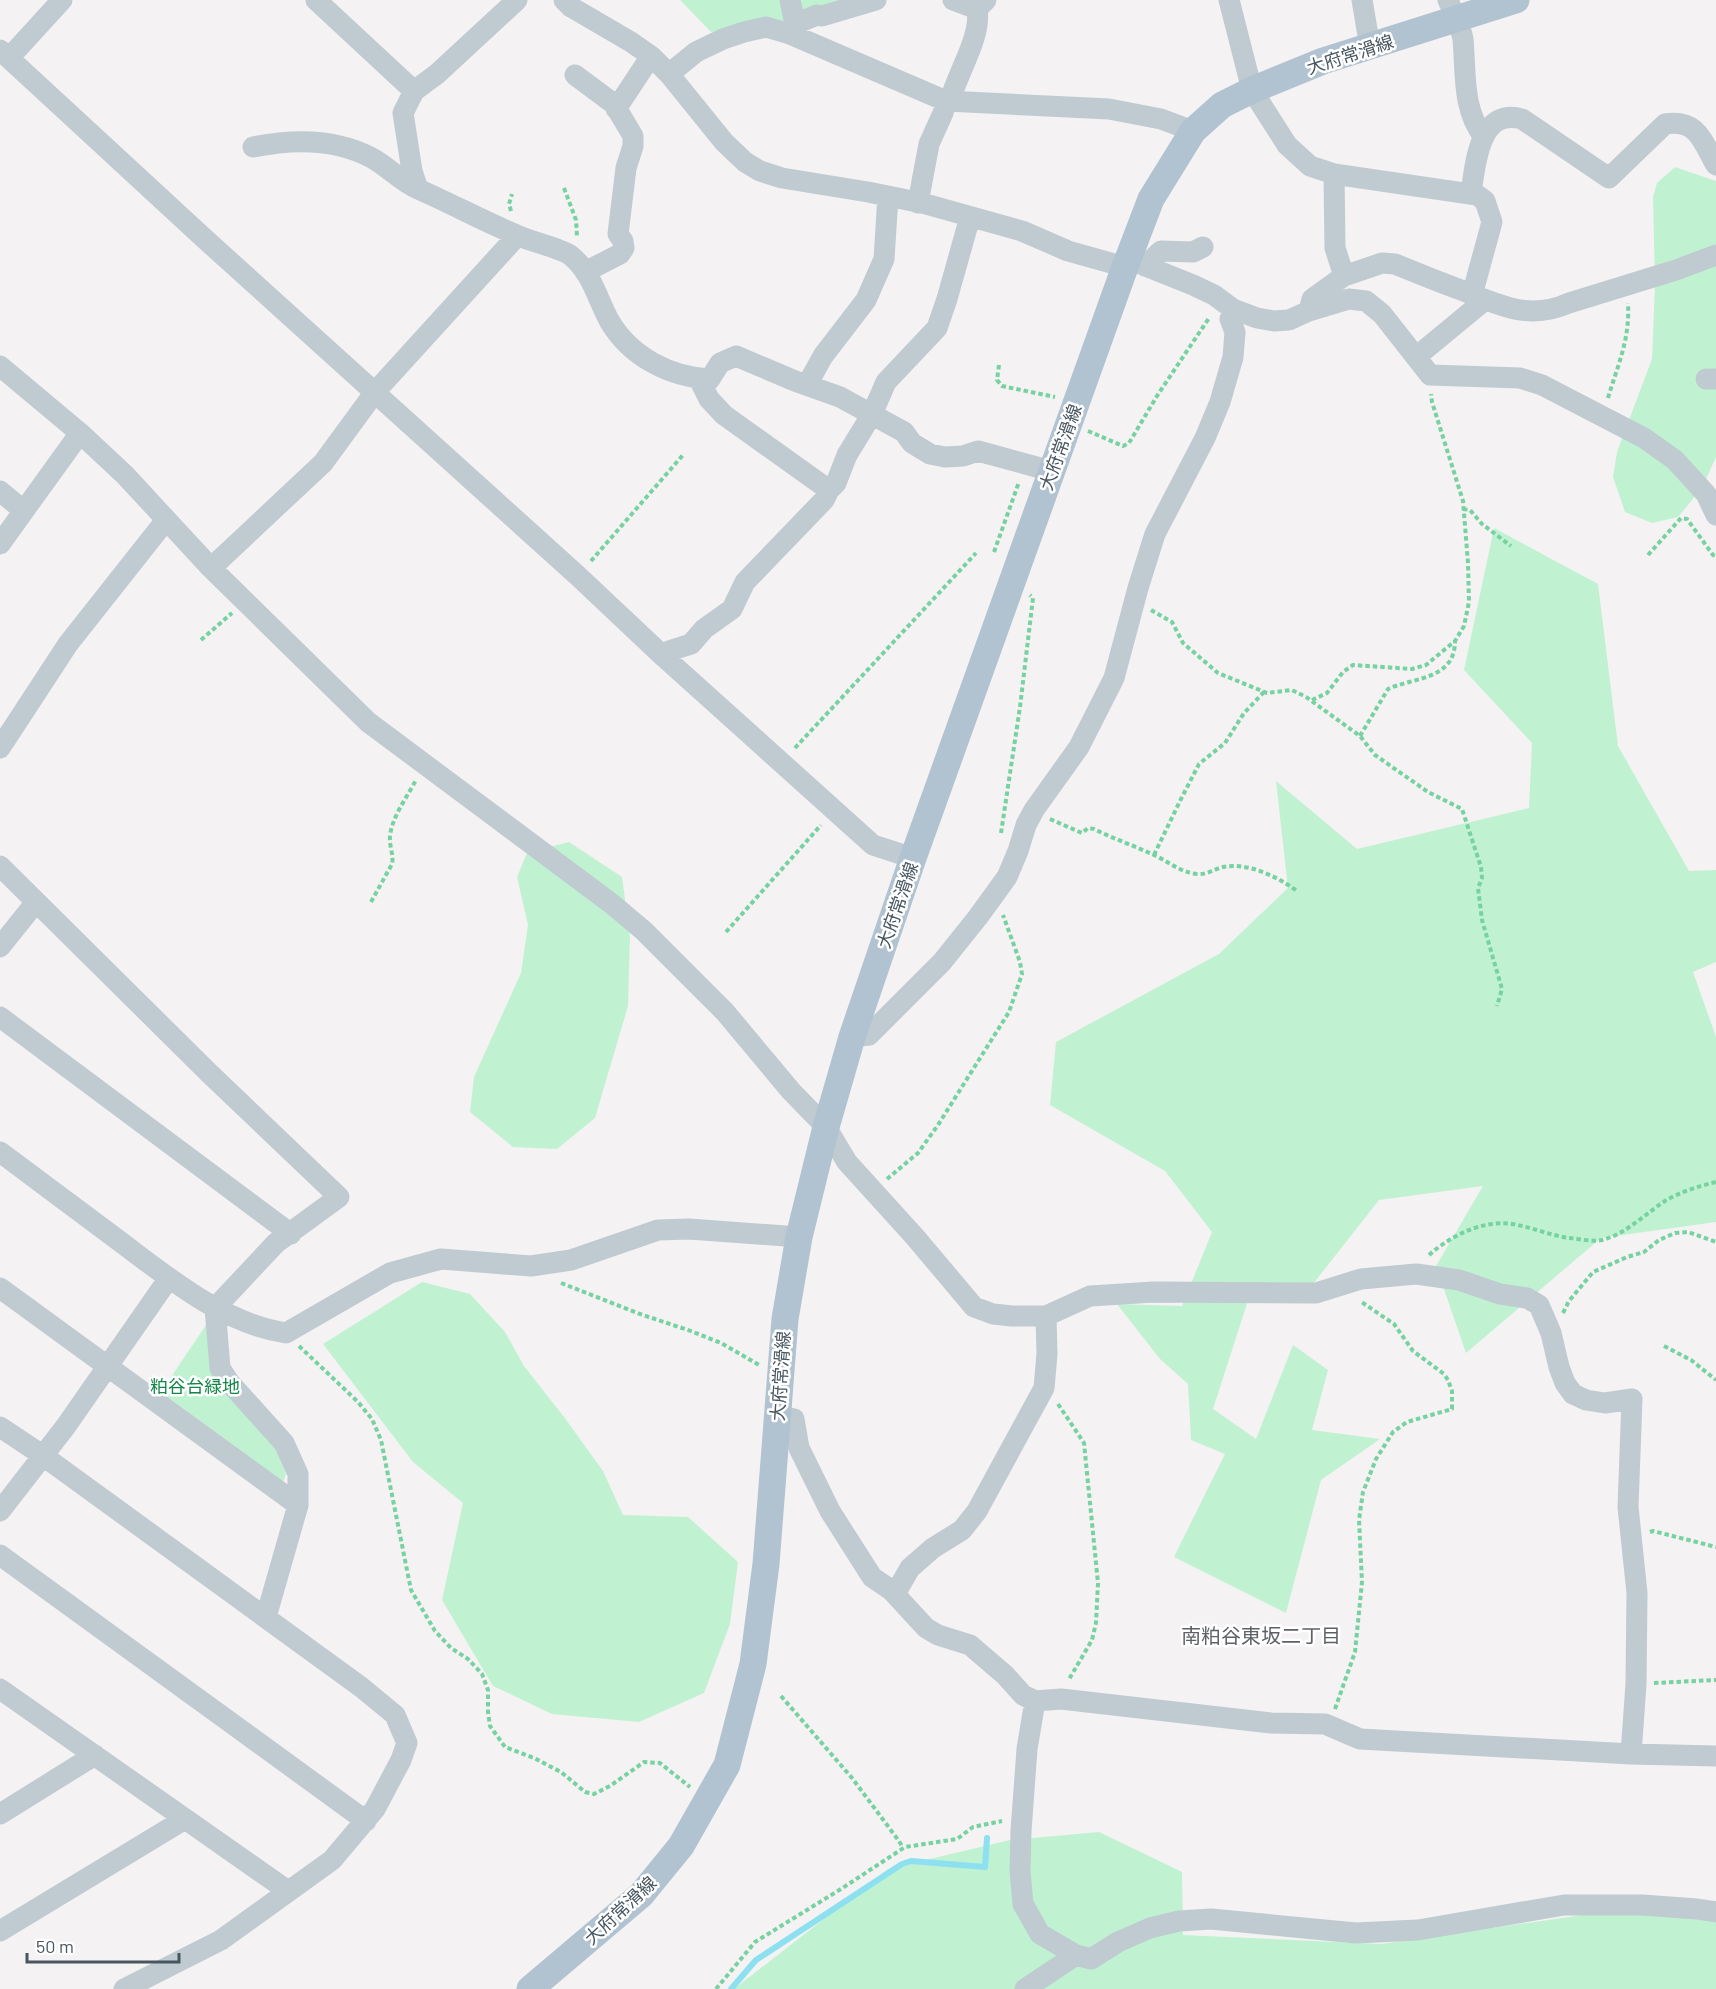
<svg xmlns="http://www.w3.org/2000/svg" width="1716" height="1989" font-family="Barlow,'Noto Sans JP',sans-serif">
  <rect width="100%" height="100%" fill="#f4f2f2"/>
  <path fill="#c0f2d1" d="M 680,0 L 837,0 L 841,7 L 792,21 L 711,32 Z
    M 1675,167 L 1716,181 L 1716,457 L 1702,488 L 1678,517 L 1652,523 L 1625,512 L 1613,477 L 1617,452 L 1652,359 L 1655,285 L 1653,197 L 1657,183 Z
    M 1494,528 L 1598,584 L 1618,746 L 1689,871 L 1716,870 L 1716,962 L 1693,972 L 1716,1037 L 1716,1222 L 1601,1238 L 1466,1353 L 1436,1266 L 1483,1186 L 1379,1200 L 1309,1289 L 1253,1285 L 1213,1409 L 1256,1439 L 1293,1345 L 1328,1370 L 1312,1430 L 1380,1439 L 1321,1480 L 1286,1613 L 1174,1557 L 1225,1454 L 1191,1440 L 1188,1384 L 1160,1359 L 1117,1304 L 1182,1306 L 1212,1232 L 1165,1171 L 1050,1105 L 1056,1042 L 1219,954 L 1288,888 L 1276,781 L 1357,849 L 1529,808 L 1532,743 L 1464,670 Z
    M 569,842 L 622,877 L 630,936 L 628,1006 L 595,1118 L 557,1149 L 513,1147 L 470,1112 L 474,1077 L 521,973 L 528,925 L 517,877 L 527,853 Z
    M 422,1282 L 470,1294 L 505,1332 L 524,1366 L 564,1417 L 603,1471 L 623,1515 L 688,1517 L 738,1562 L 730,1624 L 704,1693 L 639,1722 L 552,1714 L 493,1686 L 442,1600 L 463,1503 L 413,1462 L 323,1344 Z
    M 210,1319 L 210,1338 L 275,1446 L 286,1474 L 283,1482 L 161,1392 Z
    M 1099,1832 L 1182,1872 L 1183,1935 L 1381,1944 L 1610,1911 L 1716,1919 L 1716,1989 L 734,1989 L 888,1869 L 1010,1840 Z"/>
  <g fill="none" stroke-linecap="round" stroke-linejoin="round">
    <path stroke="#8ce0f0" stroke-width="6" d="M 731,1989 L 756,1960 L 902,1864 L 911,1861 L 985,1867 L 987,1838"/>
    <path stroke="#76d2a0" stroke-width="4" stroke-dasharray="4.5 3" stroke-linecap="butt" d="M 564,188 L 576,220 L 577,236
      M 511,211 L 509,204 L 512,194
      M 999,365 L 997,380 L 1002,386 L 1055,397
      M 1608,398 C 1618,364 1630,340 1628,303
      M 1088,431 L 1123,446 L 1129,443 L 1157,396 L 1209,318
      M 1463,509 L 1470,510 L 1482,524 L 1511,546
      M 994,552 L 1019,482
      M 1648,555 L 1681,518 L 1687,519 L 1713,555 L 1716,556
      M 591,561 L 683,455
      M 1151,610 L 1172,622 L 1183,643 L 1218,673 L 1267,693 L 1292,690 L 1306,697 L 1360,736 L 1375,755 L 1428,792 L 1462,809 L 1481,867 L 1482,878 L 1478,888 L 1482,920 L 1502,989 L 1497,1006
      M 201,640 L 232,613
      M 1312,700 L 1327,693 L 1343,672 L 1353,665 L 1412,669 L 1426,665 L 1455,641 L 1464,626 L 1469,602 L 1468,563 L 1463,501 L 1432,402 L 1431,394
      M 1360,736 L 1388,689 C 1414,677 1455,680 1455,641
      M 795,748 L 976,553
      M 1050,819 L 1082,833 L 1088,828 L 1094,829 C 1114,839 1135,846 1154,855 C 1169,862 1180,872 1197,874 C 1207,875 1214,869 1223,867 C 1248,862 1278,877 1297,891
      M 1001,833 L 1020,707 L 1033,598 L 1030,595
      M 1154,855 L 1181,799 L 1199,764 L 1225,743 L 1244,713 L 1264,692
      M 371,902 L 392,864 C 394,855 389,846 390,836 C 392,817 407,797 416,780
      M 726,932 L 821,825
      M 887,1179 L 918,1153 L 938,1125 L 1009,1012 L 1022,974 L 1020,962 L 1003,915
      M 1429,1255 C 1452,1235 1482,1220 1512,1224 C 1532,1227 1551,1236 1570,1238 C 1580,1239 1592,1242 1602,1240 C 1626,1234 1645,1214 1665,1201 C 1680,1192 1699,1186 1716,1182
      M 561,1283 L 640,1314 L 688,1330 L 721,1343 L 759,1365
      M 1563,1313 L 1569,1301 L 1593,1272 L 1627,1257 L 1644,1252 L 1659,1240 L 1675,1233 L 1688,1232 L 1716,1242
      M 299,1346 L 358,1402 L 372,1419 L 381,1440 L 411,1590 L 435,1631 L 451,1648 L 468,1659 L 482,1674 L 488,1690 L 488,1712 L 490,1726 L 505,1747 L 534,1758 L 561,1772 L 585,1792 L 594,1794 L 610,1786 L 644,1762 L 660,1763 L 690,1787
      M 1664,1346 L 1691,1360 L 1716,1380
      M 1058,1404 L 1084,1443 L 1098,1583 L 1096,1623 L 1092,1640 L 1068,1681
      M 1650,1532 L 1653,1531 L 1716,1547
      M 1654,1683 L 1716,1680
      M 781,1696 L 852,1778 L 899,1841 L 903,1848
      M 1335,1709 L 1355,1652 L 1362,1582 L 1359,1520 L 1363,1492 L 1376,1459 L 1393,1432 L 1407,1422 L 1452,1409 L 1452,1391 L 1448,1380 L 1444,1374 L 1413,1351 L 1394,1324 L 1360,1301
      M 716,1989 L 755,1942 L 841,1889 L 905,1847 L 957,1839 L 973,1827 L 1002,1821"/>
    <path stroke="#bfcad1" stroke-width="21" d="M 316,0 L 414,91
      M 517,0 L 437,74 L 414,91 L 403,113 L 412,171 L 418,189 C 452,204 485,222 519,236 C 532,242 560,248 570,255 C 592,272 597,299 610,322 C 631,357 670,377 710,379 L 720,363 L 736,356 L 795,381 L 840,397 L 904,432 L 912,443 L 930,454 L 945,457 L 963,456 L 978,451 L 1051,471
      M 564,0 L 571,7 L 631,42 L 651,56 L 669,74 L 724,142 L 745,162 L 760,171 L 782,178 L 868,192 L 922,203 L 1022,231 L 1068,251 L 1125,267
      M 953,0 L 977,9
      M 1229,0 L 1252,90 L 1287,145 L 1310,166 L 1334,174 L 1477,195 L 1485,201 L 1492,222 L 1472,295
      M 1362,0 L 1370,47
      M 1448,0 C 1453,12 1461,27 1463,39 C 1466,72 1462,110 1484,137
      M 795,24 L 817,15 L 822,16 L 876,0
      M 790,34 L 795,24 L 790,0
      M 0,50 L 206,240 L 578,576 L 664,657 L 873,845 L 913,858
      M 9,58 L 62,0
      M 669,74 L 696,52 L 723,39 L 744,32 L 766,27 L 790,34 L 946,101 L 1109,109 L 1161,119 L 1193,131
      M 575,75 L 614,104 L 633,136 L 633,146 L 626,168 L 618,234 L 623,241 L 624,248 L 620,254 L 585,272
      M 950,101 C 957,73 982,37 977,9 L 986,0
      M 616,109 L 651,56
      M 253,147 C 292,139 335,138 372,158 C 388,167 401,181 418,189
      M 1334,174 L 1335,248 L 1344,276
      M 1471,194 C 1475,165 1479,107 1522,119 L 1609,178 L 1665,124 C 1698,119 1702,141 1716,165
      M 918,203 L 929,144 L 943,113 L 946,101
      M 1128,259 L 1193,285 L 1214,295 L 1233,309 L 1257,318 L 1274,321 L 1289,320 L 1309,311 L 1349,299 L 1366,301 L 1382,314 L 1430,375 L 1520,378 L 1542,385 L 1644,438 L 1675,460 L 1706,494 L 1716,515
      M 1145,266 L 1161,251 L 1193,252 L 1203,247
      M 1309,311 L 1312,299 L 1344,276 L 1382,263 L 1395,264 C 1417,273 1439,282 1461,290 C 1499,305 1529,321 1569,303 L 1676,270 L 1716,255
      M 1416,357 L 1485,300
      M 0,366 L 80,433 L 125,475 L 211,568 L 368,722 L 612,904 L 644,931 L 725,1012 L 791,1091 L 826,1127 L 847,1162 L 915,1237 L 974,1307 L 993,1314 L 1012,1316 L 1046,1316 L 1090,1296 L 1154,1292 L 1316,1293 L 1361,1279 L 1416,1274 L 1459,1280 L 1500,1294 L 1527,1298 L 1539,1305 L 1551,1333 L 1559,1367 L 1565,1383 L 1573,1394 L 1586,1400 L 1605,1403 L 1632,1399 L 1628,1507 L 1637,1593 L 1636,1684 L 1631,1754
      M 1706,379 L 1716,379
      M 807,385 L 823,356 L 866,300 L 884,259 L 888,196
      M 829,490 L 836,483 L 847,455 L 872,414 L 886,382 L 937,328 L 947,299 L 970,217
      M 0,491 L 24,511
      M 0,544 L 80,433
      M 211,568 L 323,463 L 375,392 L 517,236
      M 664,657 L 669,651 L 691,644 L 704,629 L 732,609 L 745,582 L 824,500 L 829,490 L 724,415 L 709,399 L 699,379
      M 0,748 L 68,644 L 166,520
      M 0,866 L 210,1074 L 339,1197 L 276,1243 L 215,1308 L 220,1368 L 229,1382 L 284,1443 L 298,1474 L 298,1505 L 266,1617
      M 0,947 L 36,902
      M 0,1017 L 291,1234
      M 852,1037 L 869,1035 L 942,962 L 978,917 L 1007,877 L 1018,851 L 1026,825 L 1034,810 L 1079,747 L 1114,678 L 1138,588 L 1155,534 L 1205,438 L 1220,402 L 1233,357 L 1235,332 L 1230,319 L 1233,309
      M 0,1152 C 39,1181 79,1211 118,1240 C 169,1278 222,1323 286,1333 L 390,1273 L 441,1259 L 531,1266 L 571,1260 L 658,1230 L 689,1229 L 799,1237
      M 0,1288 L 298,1505
      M 777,1415 L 794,1419 L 799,1448 L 830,1511 L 872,1577 L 891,1590 L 926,1628 L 938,1635 L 970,1645 L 1005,1675 L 1023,1695 L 1035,1701 L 1061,1699 L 1271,1723 L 1325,1724 L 1360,1739 L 1631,1754 L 1716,1756
      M 0,1427 L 42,1455 L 361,1687 L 395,1715 L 407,1743 L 401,1760 L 375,1809 L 332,1860 L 221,1940 L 124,1989
      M 0,1511 L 66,1426 L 169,1278
      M 0,1555 L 366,1821
      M 895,1594 L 910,1568 L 933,1548 L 962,1530 L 977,1511 L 1044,1388 L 1047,1354 L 1046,1316
      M 0,1689 L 288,1891
      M 1035,1701 L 1027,1749 L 1021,1831 L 1020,1871 L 1023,1904 L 1040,1934 L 1076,1955 L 1091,1959 L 1118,1942 L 1150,1928 L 1179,1921 L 1211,1919 L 1356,1933 L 1418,1930 L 1564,1905 L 1642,1905 L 1697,1909 L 1716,1912
      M 0,1814 L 95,1755
      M 0,1931 L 185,1819
      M 1025,1989 L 1076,1955"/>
    <path stroke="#b1c2d1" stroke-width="27" d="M 530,1989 L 641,1895 L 681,1846 L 727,1765 L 753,1664 L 766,1564 L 785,1319 L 799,1237 L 826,1127 L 852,1037 L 913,858 L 1125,267 L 1151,199 L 1193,131 L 1222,105 L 1252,90 L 1323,61 L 1516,0"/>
  </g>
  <g text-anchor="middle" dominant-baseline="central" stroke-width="5" stroke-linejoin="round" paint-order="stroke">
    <g font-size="18" fill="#485660" stroke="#fff">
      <text transform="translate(1350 54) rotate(-18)">大府常滑線</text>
      <text transform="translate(1060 447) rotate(-70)">大府常滑線</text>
      <text transform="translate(897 905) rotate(-71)">大府常滑線</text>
      <text transform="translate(780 1376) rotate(-86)">大府常滑線</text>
      <text transform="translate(620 1910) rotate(-43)">大府常滑線</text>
    </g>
    <g font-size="18" fill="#148748" stroke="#fff">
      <text x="195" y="1386">粕谷台緑地</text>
    </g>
    <g font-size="20" fill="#5e6267" stroke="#fff">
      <text x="1261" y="1635">南粕谷東坂二丁目</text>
    </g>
  </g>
  <path d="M27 1953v9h152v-9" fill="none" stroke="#485660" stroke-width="3"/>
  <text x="36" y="1953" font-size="18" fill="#485660" stroke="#ffffff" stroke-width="4.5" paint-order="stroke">50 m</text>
</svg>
